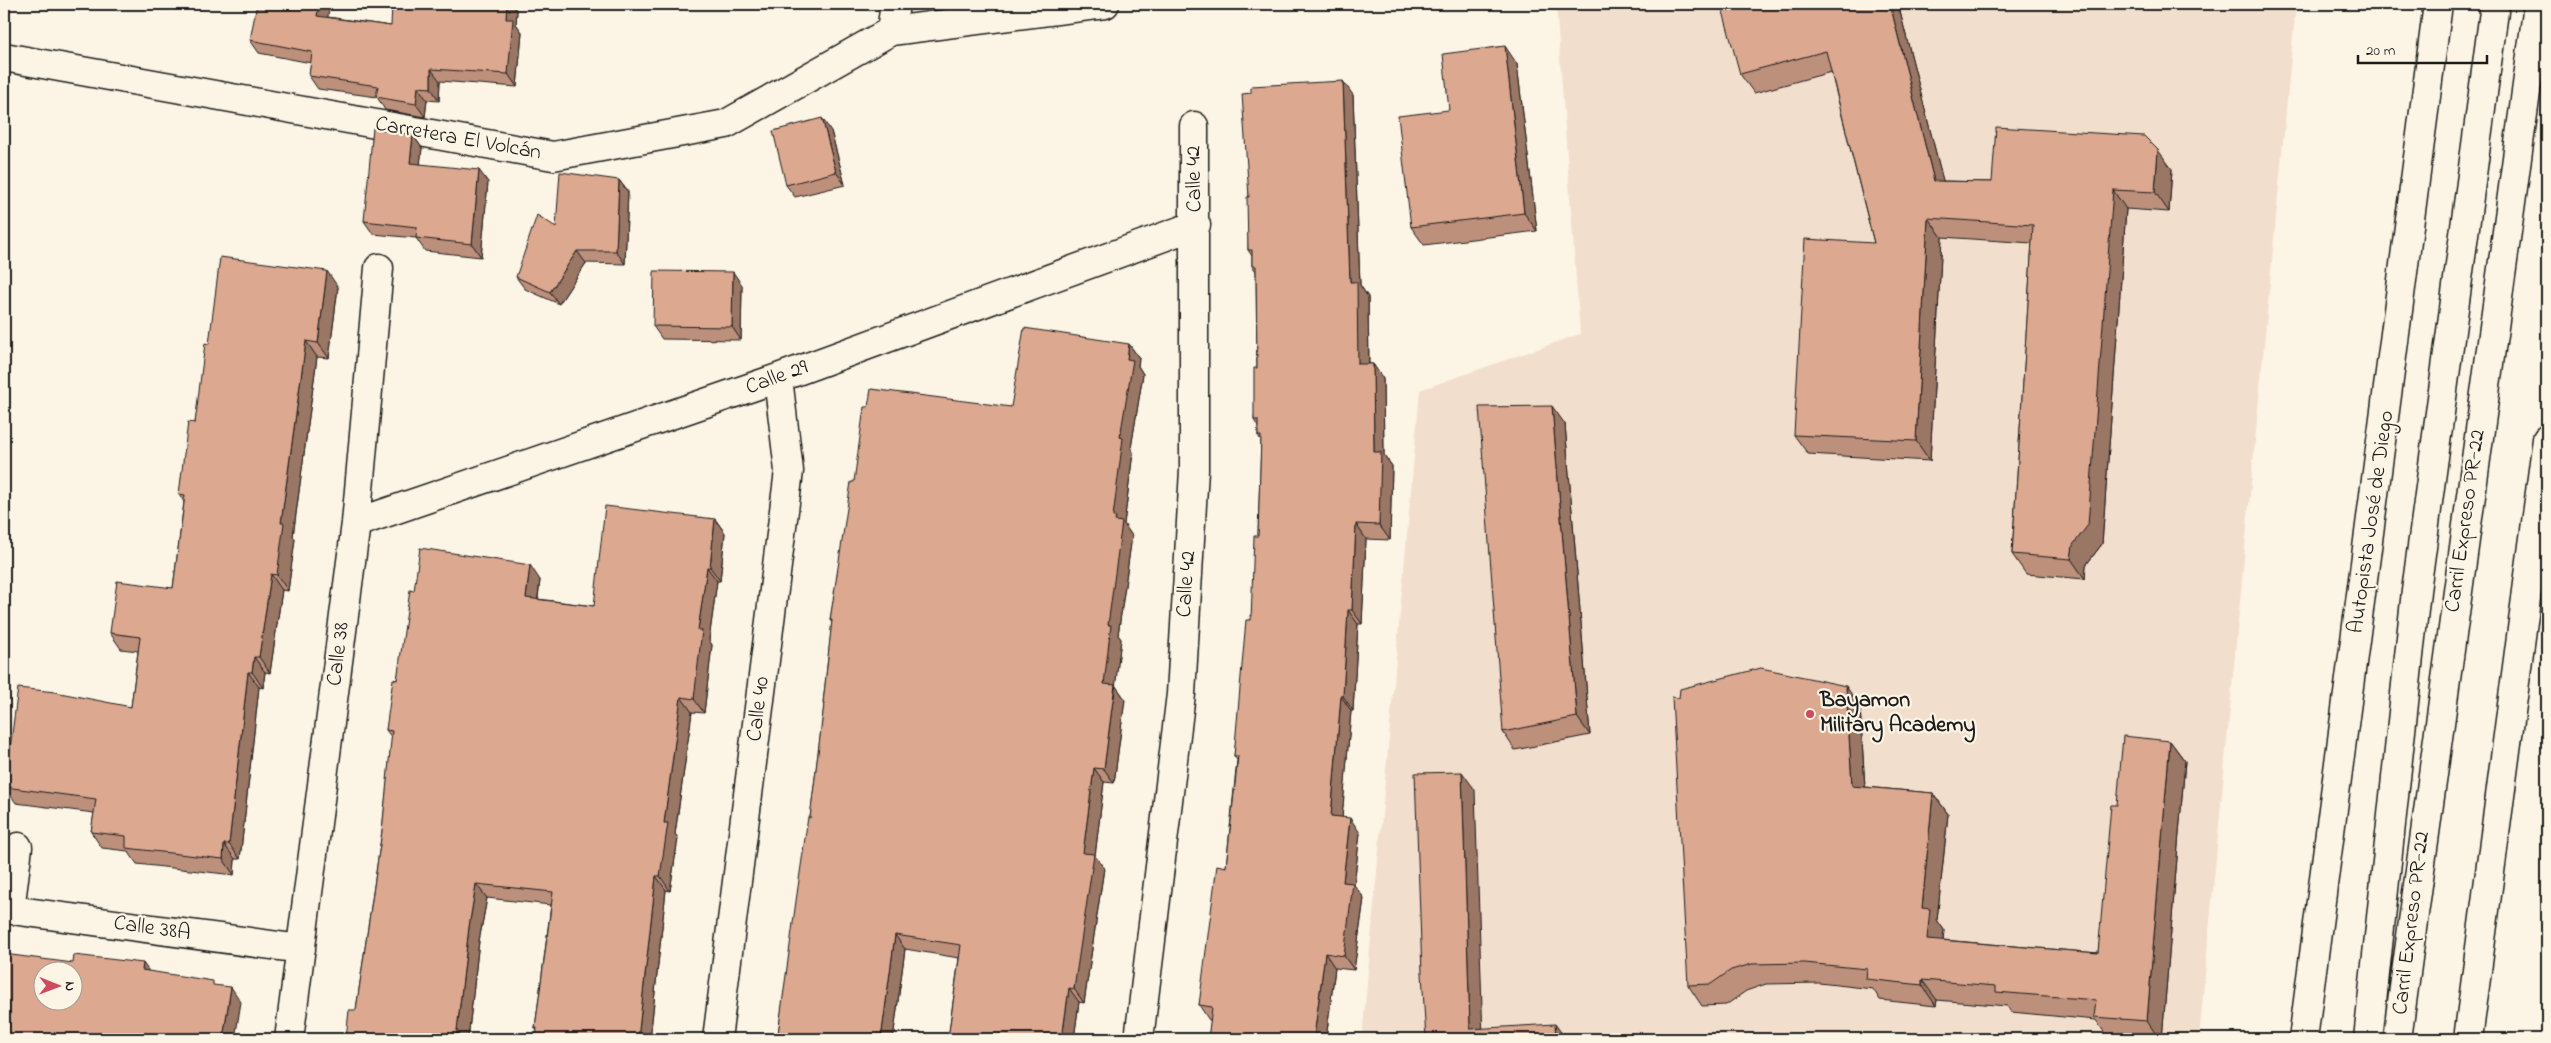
<svg xmlns="http://www.w3.org/2000/svg" width="2551" height="1043" font-family="'Indie Flower',sans-serif">
  <rect width="100%" height="100%" fill="#fcf5e5"/>
  <filter id="ink" filterUnits="userSpaceOnUse"><feTurbulence type="fractalNoise" baseFrequency=".02" numOctaves="2"/><feDisplacementMap in="SourceGraphic" scale="10" xChannelSelector="R" yChannelSelector="G"/><feConvolveMatrix kernelMatrix="1 2 1 2 8 2 1 2 1" color-interpolation-filters="sRGB"/></filter>
  <g filter="url(#ink)">
    <path fill="#f2decc" d="M 1556,4 L 2296,4 L 2199,1039 L 1362,1039 L 1420,390 L 1580,334 Z"/>
    <g fill="none" stroke-linecap="round" stroke-linejoin="round">
      <defs>
        <path id="minor" d="M 891,31 L 895,4
          M 4,57 L 553,156 L 726,124 L 891,31 L 1105,4
          M 356,523 L 778,378 L 1196,225
          M 4,909 L 301,949
          M 10,910 L 18,847
          M 289,1039 L 356,523 L 379,268
          M 717,1039 L 789,471 L 778,378
          M 1139,1039 L 1181,694 L 1194,470 L 1194,126"/>
        <path id="highway" d="M 2303,1039 L 2438,4
          M 2368,1039 L 2416,591 L 2495,4
          M 2397,1039 L 2538,4
          M 2468,1039 L 2547,439"/>
      </defs>
      <use href="#minor" stroke="#1c1c1c" stroke-width="31"/>
      <use href="#highway" stroke="#1c1c1c" stroke-width="31"/>
      <use href="#minor" stroke="#fcf5e5" stroke-width="28"/>
      <use href="#highway" stroke="#fcf5e5" stroke-width="28"/>
    </g>
    <path fill="#bd907c" stroke="#1c1c1c" d="M 734,4 L 750,4 L 737,8 Z
      M 1898,4 L 1943,181 L 1992,182 L 2172,169 L 2169,212 L 2126,209 L 2102,544 L 2086,565 L 2085,579 L 2026,574 L 2012,554 L 2032,243 L 1942,237 L 1930,461 L 1808,454 L 1794,435 L 1874,243 L 1831,72 L 1754,93 L 1740,74 Z
      M 517,11 L 516,24 L 522,32 L 517,87 L 440,81 L 439,101 L 427,100 L 425,117 L 385,110 L 377,97 L 318,89 L 309,76 L 311,63 L 259,53 L 250,40 L 328,17 L 391,26 Z
      M 1517,64 L 1537,231 L 1424,245 L 1411,227 Z
      M 1251,93 L 1353,95 L 1360,285 L 1368,297 L 1369,364 L 1373,364 L 1383,379 L 1384,455 L 1392,466 L 1390,540 L 1366,539 L 1362,624 L 1358,624 L 1353,711 L 1351,711 L 1342,817 L 1360,833 L 1354,885 L 1364,898 L 1354,970 L 1335,968 L 1326,1039 L 1208,1039 L 1211,1020 L 1209,1020 L 1199,1005 L 1226,867 L 1237,760 L 1234,756 L 1251,620 L 1258,536 L 1261,440 L 1258,436 L 1258,427 L 1254,420 L 1257,368 L 1256,271 L 1252,266 L 1252,256 L 1248,250 Z
      M 831,131 L 845,185 L 795,197 L 786,185 Z
      M 413,135 L 422,148 L 420,164 L 488,182 L 481,257 L 425,251 L 416,238 L 373,234 L 364,221 Z
      M 619,180 L 628,192 L 625,264 L 586,263 L 559,304 L 525,289 L 516,277 L 556,227 Z
      M 742,285 L 741,340 L 662,339 L 653,326 Z
      M 338,287 L 329,358 L 317,357 L 293,536 L 295,539 L 288,591 L 282,590 L 270,673 L 265,672 L 263,688 L 259,687 L 240,859 L 235,859 L 234,875 L 137,864 L 128,851 L 102,848 L 91,832 L 94,813 L 16,803 L 5,787 L 131,707 L 138,651 L 121,649 L 110,633 L 173,588 L 184,502 L 179,494 L 195,423 L 209,344 Z
      M 1129,344 L 1139,358 L 1138,366 L 1143,374 L 1131,448 L 1133,452 L 1124,524 L 1132,536 L 1118,635 L 1121,639 L 1115,685 L 1125,699 L 1114,783 L 1104,782 L 1095,856 L 1104,868 L 1084,1003 L 1079,1002 L 1074,1039 L 948,1039 L 959,958 L 905,949 L 893,1039 L 782,1039 L 778,1034 L 810,818 L 824,706 L 823,703 L 832,623 L 830,620 L 854,482 L 1011,407 Z
      M 1565,424 L 1590,735 L 1515,750 L 1503,732 Z
      M 715,519 L 725,533 L 720,581 L 717,581 L 709,640 L 712,645 L 704,713 L 692,712 L 675,834 L 678,838 L 670,891 L 666,890 L 650,1039 L 536,1039 L 537,1031 L 535,1028 L 551,905 L 487,898 L 479,941 L 468,1039 L 346,1039 L 356,1010 L 382,831 L 392,738 L 386,730 L 397,680 L 414,591 L 540,580 L 538,599 L 594,606 Z
      M 1860,707 L 1865,787 L 1933,793 L 1948,814 L 1937,920 L 1944,930 L 1943,940 L 2098,953 L 2117,805 L 2170,741 L 2185,761 L 2162,1039 L 2128,1039 L 2108,1038 L 2096,1020 L 2011,1012 L 2007,1006 L 1937,1000 L 1936,1006 L 1880,1000 L 1873,989 L 1819,983 L 1766,984 L 1746,991 L 1726,1005 L 1702,1006 L 1688,985 Z"/>
    <path fill="#9a7665" stroke="#1c1c1c" d="M 319,4 L 330,4 L 326,28 L 317,16 Z
      M 507,4 L 512,4 L 517,11 L 516,24 L 522,32 L 517,87 L 508,74 L 506,19 Z
      M 1890,4 L 1898,4 L 1948,200 L 1934,181 Z
      M 1505,46 L 1517,64 L 1537,231 L 1524,213 Z
      M 431,69 L 440,81 L 439,101 L 431,88 Z
      M 1343,81 L 1353,95 L 1360,285 L 1368,297 L 1369,379 L 1358,364 L 1350,282 Z
      M 418,87 L 427,100 L 425,117 L 416,104 Z
      M 822,118 L 831,131 L 845,185 L 836,172 Z
      M 413,135 L 422,148 L 419,175 L 410,163 Z
      M 2158,150 L 2172,169 L 2169,212 L 2155,192 Z
      M 479,170 L 488,182 L 481,257 L 472,244 Z
      M 619,180 L 628,192 L 625,264 L 616,251 Z
      M 2113,190 L 2126,209 L 2102,544 L 2086,565 L 2085,579 L 2071,559 Z
      M 1928,218 L 1942,237 L 1930,461 L 1916,441 Z
      M 577,251 L 586,263 L 559,304 L 550,292 Z
      M 327,271 L 338,287 L 329,358 L 318,343 Z
      M 733,272 L 742,285 L 741,340 L 732,327 Z
      M 306,341 L 317,357 L 293,536 L 295,539 L 288,591 L 277,575 L 281,523 Z
      M 1129,344 L 1139,358 L 1138,366 L 1143,374 L 1131,448 L 1133,452 L 1124,524 L 1132,536 L 1118,635 L 1121,639 L 1114,698 L 1104,684 L 1108,625 L 1113,517 L 1127,359 Z
      M 1373,364 L 1383,379 L 1384,455 L 1392,466 L 1390,540 L 1379,525 L 1374,452 Z
      M 1552,406 L 1565,424 L 1590,735 L 1577,717 Z
      M 715,519 L 725,533 L 720,581 L 710,567 Z
      M 1356,524 L 1366,539 L 1362,624 L 1352,610 Z
      M 530,565 L 540,580 L 536,612 L 526,598 Z
      M 707,567 L 717,581 L 709,640 L 712,645 L 704,713 L 694,699 L 698,630 Z
      M 271,574 L 282,590 L 270,673 L 259,657 Z
      M 1348,610 L 1358,624 L 1353,711 L 1343,696 Z
      M 254,657 L 265,672 L 263,688 L 252,672 Z
      M 248,672 L 259,687 L 240,859 L 229,844 Z
      M 1115,685 L 1125,699 L 1114,783 L 1104,769 Z
      M 1846,686 L 1860,707 L 1866,806 L 1852,786 Z
      M 1341,696 L 1351,711 L 1341,831 L 1331,816 Z
      M 681,697 L 692,712 L 675,834 L 678,838 L 670,891 L 660,876 L 664,823 Z
      M 2170,741 L 2185,761 L 2162,1039 L 2159,1039 L 2147,1021 Z
      M 1094,768 L 1104,782 L 1095,856 L 1104,868 L 1084,1003 L 1074,989 L 1083,853 Z
      M 1462,772 L 1475,790 L 1483,1039 L 1470,1029 Z
      M 1933,793 L 1948,814 L 1937,920 L 1944,930 L 1941,959 L 1927,939 L 1922,908 Z
      M 1350,818 L 1360,833 L 1354,885 L 1364,898 L 1354,970 L 1344,956 L 1343,882 Z
      M 224,844 L 235,859 L 234,875 L 223,859 Z
      M 656,876 L 666,890 L 650,1039 L 638,1039 Z
      M 476,884 L 487,898 L 479,941 L 468,1039 L 456,1039 L 469,927 Z
      M 895,935 L 905,949 L 893,1039 L 881,1039 Z
      M 1325,953 L 1335,968 L 1326,1039 L 1316,1039 L 1314,1037 Z
      M 143,963 L 153,977 L 142,970 Z
      M 1922,980 L 1937,1000 L 1936,1006 L 1922,985 Z
      M 231,987 L 241,1002 L 235,1039 L 223,1039 Z
      M 1069,988 L 1079,1002 L 1074,1039 L 1062,1039 Z
      M 1555,1024 L 1566,1039 L 1556,1039 Z"/>
    <path fill="#dca890" stroke="#1c1c1c" fill-rule="evenodd" d="M 257,4 L 319,4 L 317,16 L 391,26 L 392,4 L 507,4 L 506,19 L 513,19 L 508,74 L 431,69 L 431,88 L 418,87 L 416,104 L 376,97 L 378,86 L 309,76 L 312,52 L 250,40 Z
      M 1721,4 L 1890,4 L 1934,181 L 1992,182 L 1996,127 L 2144,136 L 2158,150 L 2155,192 L 2113,190 L 2088,525 L 2073,545 L 2071,559 L 2012,554 L 2033,225 L 1928,218 L 1916,441 L 1794,435 L 1805,239 L 1874,243 L 1826,51 L 1740,74 Z
      M 1505,46 L 1524,213 L 1411,227 L 1398,116 L 1449,110 L 1443,54 Z
      M 1343,81 L 1350,282 L 1357,282 L 1358,364 L 1373,364 L 1374,452 L 1381,452 L 1379,525 L 1356,524 L 1352,610 L 1348,610 L 1343,696 L 1341,696 L 1331,816 L 1350,818 L 1343,882 L 1353,883 L 1344,956 L 1325,953 L 1314,1037 L 1312,1037 L 1311,1039 L 1208,1039 L 1212,1007 L 1199,1005 L 1217,865 L 1226,867 L 1238,756 L 1234,756 L 1246,620 L 1251,620 L 1254,536 L 1258,536 L 1261,436 L 1258,436 L 1258,420 L 1254,420 L 1254,368 L 1257,368 L 1256,266 L 1252,266 L 1252,250 L 1248,250 L 1247,197 L 1249,197 L 1242,94 L 1251,93 L 1251,86 Z
      M 822,118 L 836,172 L 786,185 L 773,131 Z
      M 373,128 L 413,135 L 410,163 L 479,170 L 472,244 L 416,238 L 417,227 L 364,221 Z
      M 560,172 L 619,180 L 616,251 L 577,251 L 550,292 L 516,277 L 537,215 L 556,227 Z
      M 220,257 L 327,271 L 318,343 L 306,341 L 281,523 L 284,523 L 277,575 L 271,574 L 259,657 L 254,657 L 252,672 L 248,672 L 229,844 L 224,844 L 223,859 L 126,848 L 126,836 L 91,832 L 96,799 L 5,787 L 18,688 L 55,692 L 131,707 L 140,637 L 110,633 L 117,581 L 173,588 L 185,495 L 179,494 L 188,422 L 195,423 L 205,343 L 209,344 Z
      M 654,271 L 733,272 L 732,327 L 653,326 Z
      M 1024,328 L 1129,344 L 1127,359 L 1133,360 L 1120,437 L 1123,438 L 1113,517 L 1116,517 L 1115,521 L 1122,522 L 1108,625 L 1111,625 L 1104,684 L 1115,685 L 1104,769 L 1094,768 L 1083,853 L 1094,854 L 1074,989 L 1069,988 L 1062,1039 L 948,1039 L 961,945 L 895,935 L 881,1039 L 782,1039 L 782,1035 L 778,1034 L 796,901 L 808,817 L 810,818 L 824,704 L 823,703 L 832,620 L 830,620 L 851,482 L 854,482 L 864,407 L 868,407 L 871,389 L 1011,407 Z
      M 1552,406 L 1577,717 L 1503,732 L 1479,407 Z
      M 605,506 L 715,519 L 710,567 L 707,567 L 698,630 L 702,630 L 694,699 L 681,697 L 664,823 L 668,823 L 660,876 L 656,876 L 638,1039 L 536,1039 L 537,1028 L 535,1028 L 553,892 L 476,884 L 469,927 L 456,1039 L 346,1039 L 349,1010 L 356,1010 L 382,831 L 392,731 L 386,730 L 393,679 L 397,680 L 410,590 L 414,591 L 420,548 L 530,565 L 526,598 L 594,606 Z
      M 1761,668 L 1846,686 L 1852,786 L 1933,793 L 1922,908 L 1930,909 L 1927,939 L 2098,953 L 2111,805 L 2117,805 L 2123,736 L 2170,741 L 2147,1021 L 2094,1017 L 2096,1000 L 1996,992 L 1996,986 L 1922,980 L 1922,985 L 1866,979 L 1867,969 L 1805,963 L 1752,964 L 1731,970 L 1711,984 L 1688,985 L 1672,697 L 1679,698 L 1680,689 Z
      M 1462,772 L 1470,1029 L 1555,1024 L 1556,1039 L 1426,1039 L 1422,973 L 1415,773 Z
      M 4,954 L 73,963 L 74,955 L 143,963 L 142,970 L 213,981 L 213,985 L 231,987 L 223,1039 L 4,1039 ZM 42,970 L 72,970 L 72,1000 L 42,1000 Z"/>
  </g>
  <circle fill="#d1495b" stroke="#fcf5e5" stroke-width="2" cx="1810" cy="714" r="5"/>
  <g text-anchor="middle" dominant-baseline="central" stroke-width="4.5" stroke-linejoin="round" paint-order="stroke">
    <g font-size="22" fill="#1c1c1c" stroke="#fcf5e5">
      <text transform="translate(458 139) rotate(10)">Carretera El Volcán</text>
      <text transform="translate(1195 179) rotate(-91)">Calle 42</text>
      <text transform="translate(777 378) rotate(-20)">Calle 29</text>
      <text transform="translate(2466 521) rotate(-82)">Carril Expreso PR-22</text>
      <text transform="translate(2372 522) rotate(-82)">Autopista José de Diego</text>
      <text transform="translate(1187 584) rotate(-86)">Calle 42</text>
      <text transform="translate(339 654) rotate(-83)">Calle 38</text>
      <text transform="translate(759 709) rotate(-83)">Calle 40</text>
      <text transform="translate(2412 923) rotate(-83)">Carril Expreso PR-22</text>
      <text transform="translate(152 929) rotate(8)">Calle 38A</text>
    </g>
    <g font-size="22" font-weight="bold" fill="#1c1c1c" stroke="#fcf5e5" text-anchor="start">
      <text x="1820" y="701">Bayamon<tspan x="1820" dy="25">Military Academy</tspan></text>
    </g>
  </g>
  <rect width="2551" height="1043" fill="none" stroke="#fcf5e5" stroke-width="20"/>
  <rect x="10" y="10" width="2531" height="1023" fill="none" stroke="#1c1c1c" stroke-width="2" filter="url(#ink)"/>
  <g transform="translate(58 986) rotate(91)"><circle r="24" fill="#fcf5e5" stroke="#a29e95"/>
  <path d="M0-4L9 19L0 12L-9 19Z" fill="#d1495b"/>
  <text y="-8" font-size="14" font-weight="bold" text-anchor="middle" fill="#1c1c1c">N</text>
  </g>
  <path d="M2358 55v8h129v-8" fill="none" stroke="#1c1c1c" stroke-width="2.5"/>
  <text x="2366" y="55" font-size="15" fill="#1c1c1c" stroke="#fcf5e5" stroke-width="4" paint-order="stroke">20 m</text>
</svg>
